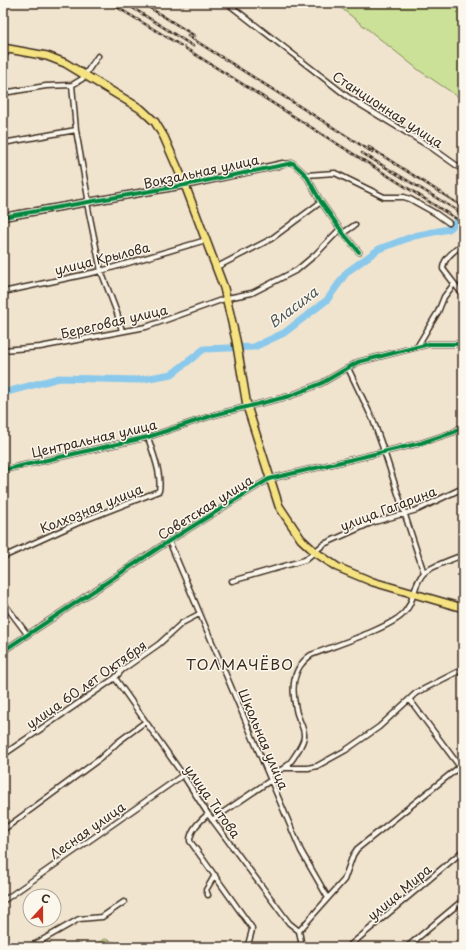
<svg xmlns="http://www.w3.org/2000/svg" width="466" height="950" font-family="'Playpen Sans',sans-serif">
  <rect width="100%" height="100%" fill="#f0e4cf"/>
  <filter id="ink" filterUnits="userSpaceOnUse"><feTurbulence type="fractalNoise" baseFrequency=".025" numOctaves="2"/><feDisplacementMap in="SourceGraphic" scale="8" xChannelSelector="R" yChannelSelector="G"/><feConvolveMatrix kernelMatrix="1 2 1 2 8 2 1 2 1" color-interpolation-filters="sRGB"/></filter>
  <g filter="url(#ink)">
    <path fill="#cae197" stroke="#82865a" d="M 335,3 L 463,3 L 463,100 L 420,71 Z
      M 105,939 L 128,947 L 89,947 Z"/>
    <g fill="none" stroke-linecap="round" stroke-linejoin="round">
      <path stroke="#8ac9eb" stroke-width="7" d="M 3,393 L 59,378 L 138,380 L 172,374 L 204,349 L 254,347 L 284,333 L 327,300 L 347,272 L 379,249 L 414,236 L 449,229 L 463,216"/>
      <defs>
        <path id="street" d="M 227,3 L 348,97 L 432,148 L 463,170
          M 3,58 L 8,50
          M 72,85 L 82,79 L 98,56
          M 3,93 L 46,86 L 72,85 L 76,130 L 88,198 L 87,203 L 101,271 L 117,313 L 122,331
          M 3,143 L 76,130
          M 283,164 L 293,163 L 306,175 L 321,202 L 343,233 L 359,252
          M 306,175 L 335,173 L 384,197 L 404,197 L 410,199 L 435,213 L 449,223
          M 343,233 L 355,225
          M 463,246 L 460,246 C 452,253 443,259 443,269 L 463,295
          M 217,267 L 271,239 L 321,202
          M 3,292 L 101,271 L 206,240
          M 417,347 L 438,312 L 444,297 L 454,284
          M 3,350 L 40,347 L 146,327 L 227,298 L 252,293 L 297,270 L 316,254 L 340,229
          M 348,368 L 373,420 L 384,451 L 424,573
          M 3,470 L 148,437 L 214,415 L 290,396 L 322,383 L 358,362 L 429,344 L 463,344
          M 169,541 L 301,851 L 328,898
          M 3,557 L 80,522 L 159,491 C 162,474 153,454 148,437
          M 232,581 L 305,560 L 324,544 L 371,523 L 417,510 L 463,488
          M 3,602 L 27,634
          M 3,651 L 169,541 L 269,479 L 421,443 L 454,432 L 463,426
          M 115,678 L 183,775 L 208,814 L 289,923 L 299,931 L 302,947
          M 410,700 L 460,767
          M 3,755 L 115,678 L 122,670 L 159,644 L 182,623 L 199,614
          M 285,768 L 308,768 L 317,766 L 346,750 L 379,727 L 416,693 L 463,669
          M 269,773 C 274,772 280,771 284,768 C 290,765 305,742 304,735 C 304,726 297,718 296,709 C 291,688 292,668 311,655 C 333,646 388,629 403,614 C 415,603 413,583 424,573 C 432,566 453,559 463,555
          M 208,814 C 200,821 190,830 190,841 L 252,928 C 252,935 248,940 248,947
          M 212,820 L 271,780
          M 3,830 L 101,758 L 118,742 L 145,722
          M 208,895 L 206,890 L 215,875
          M 3,901 L 183,775
          M 299,931 L 344,880 L 353,855 L 357,849 L 463,764
          M 30,947 L 79,919 L 102,917 L 124,902
          M 348,947 L 463,851
          M 407,947 L 463,900"/>
        <path id="secondary" d="M 3,217 L 185,185 L 283,164"/>
        <path id="primary" d="M 3,48 L 47,56 L 65,63 L 141,109 L 155,122 L 164,137 L 185,185 L 224,288 L 236,340 L 247,406 L 279,506 L 301,539 L 315,552 L 337,567 L 373,582 L 463,608"/>
      </defs>
      <use href="#street" stroke="#3b2a1e" stroke-width="7"/>
      <use href="#secondary" stroke="#3b2a1e" stroke-width="9"/>
      <use href="#primary" stroke="#3b2a1e" stroke-width="10"/>
      <use href="#street" stroke="#fbf7ec" stroke-width="4"/>
      <use href="#secondary" stroke="#fbf7ec" stroke-width="6"/>
      <use href="#primary" stroke="#f5e382" stroke-width="7"/>
      <defs>
        <path id="rail" d="M 110,3 L 185,48 L 463,223
          M 125,3 L 193,46
          M 142,3 L 195,36
          M 188,36 L 372,152
          M 369,147 L 463,207
          M 362,153 L 463,214"/>
      </defs>
      <use href="#rail" stroke="#3b2a1e" stroke-width="2.5"/>
      <use href="#rail" stroke="#fbf7ec" stroke-width="1" stroke-dasharray="3" stroke-linecap="butt"/>
      <defs>
        <path id="cycleway" d="M 3,217 L 185,185 L 293,163 L 306,175 L 321,202 L 343,233 L 359,252
          M 3,470 L 148,437 L 214,415 L 290,396 L 322,383 L 358,362 L 429,344 L 463,344
          M 3,651 L 169,541 L 269,479 L 421,443 L 454,432 L 463,426"/>
      </defs>
      <use href="#cycleway" stroke="#fbf7ec" stroke-width="6"/>
      <use href="#cycleway" stroke="#00873e" stroke-width="4"/>
    </g>
  </g>
  <g text-anchor="middle" dominant-baseline="central" stroke-width="3" stroke-linejoin="round" paint-order="stroke">
    <g font-size="13" fill="#3b2a1e" stroke="#fbf7ec">
      <text transform="translate(388 109) rotate(33)">Станционная улица</text>
      <text transform="translate(201 171) rotate(-12)">Вокзальная улица</text>
      <text transform="translate(102 258) rotate(-14)">улица Крылова</text>
      <text transform="translate(114 321) rotate(-13)">Береговая улица</text>
      <text transform="translate(94 438) rotate(-13)">Центральная улица</text>
      <text transform="translate(205 507) rotate(-32)">Советская улица</text>
      <text transform="translate(91 508) rotate(-22)">Колхозная улица</text>
      <text transform="translate(388 508) rotate(-21)">улица Гагарина</text>
      <text transform="translate(86 684) rotate(-35)">улица 60 лет Октября</text>
      <text transform="translate(264 739) rotate(67)">Школьная улица</text>
      <text transform="translate(213 801) rotate(55)">улица Титова</text>
      <text transform="translate(87 830) rotate(-35)">Лесная улица</text>
      <text transform="translate(399 892) rotate(-40)">улица Мира</text>
    </g>
    <g font-size="14" font-style="italic" fill="#535a5c" stroke="#fbf7ec">
      <text transform="translate(293 307) rotate(-37)">Власиха</text>
    </g>
    <g font-size="15" letter-spacing="1" fill="#3b2a1e" stroke="#fbf7ec">
      <text x="240" y="663">ТОЛМАЧЁВО</text>
    </g>
  </g>
  <rect width="466" height="950" fill="none" stroke="#fbf7ec" stroke-width="16"/>
  <rect x="8" y="8" width="450" height="934" fill="none" stroke="#3b2a1e" stroke-width="1.5" filter="url(#ink)"/>
  <g transform="translate(42 908) rotate(21)"><circle r="19" fill="#fbf7ec" stroke="#aea59a"/>
  <path d="M0-3L7 15L0 10L-7 15Z" fill="#c8321e"/>
  <text y="-6" font-size="11" font-weight="bold" text-anchor="middle" fill="#3b2a1e">С</text>
  </g>
</svg>
